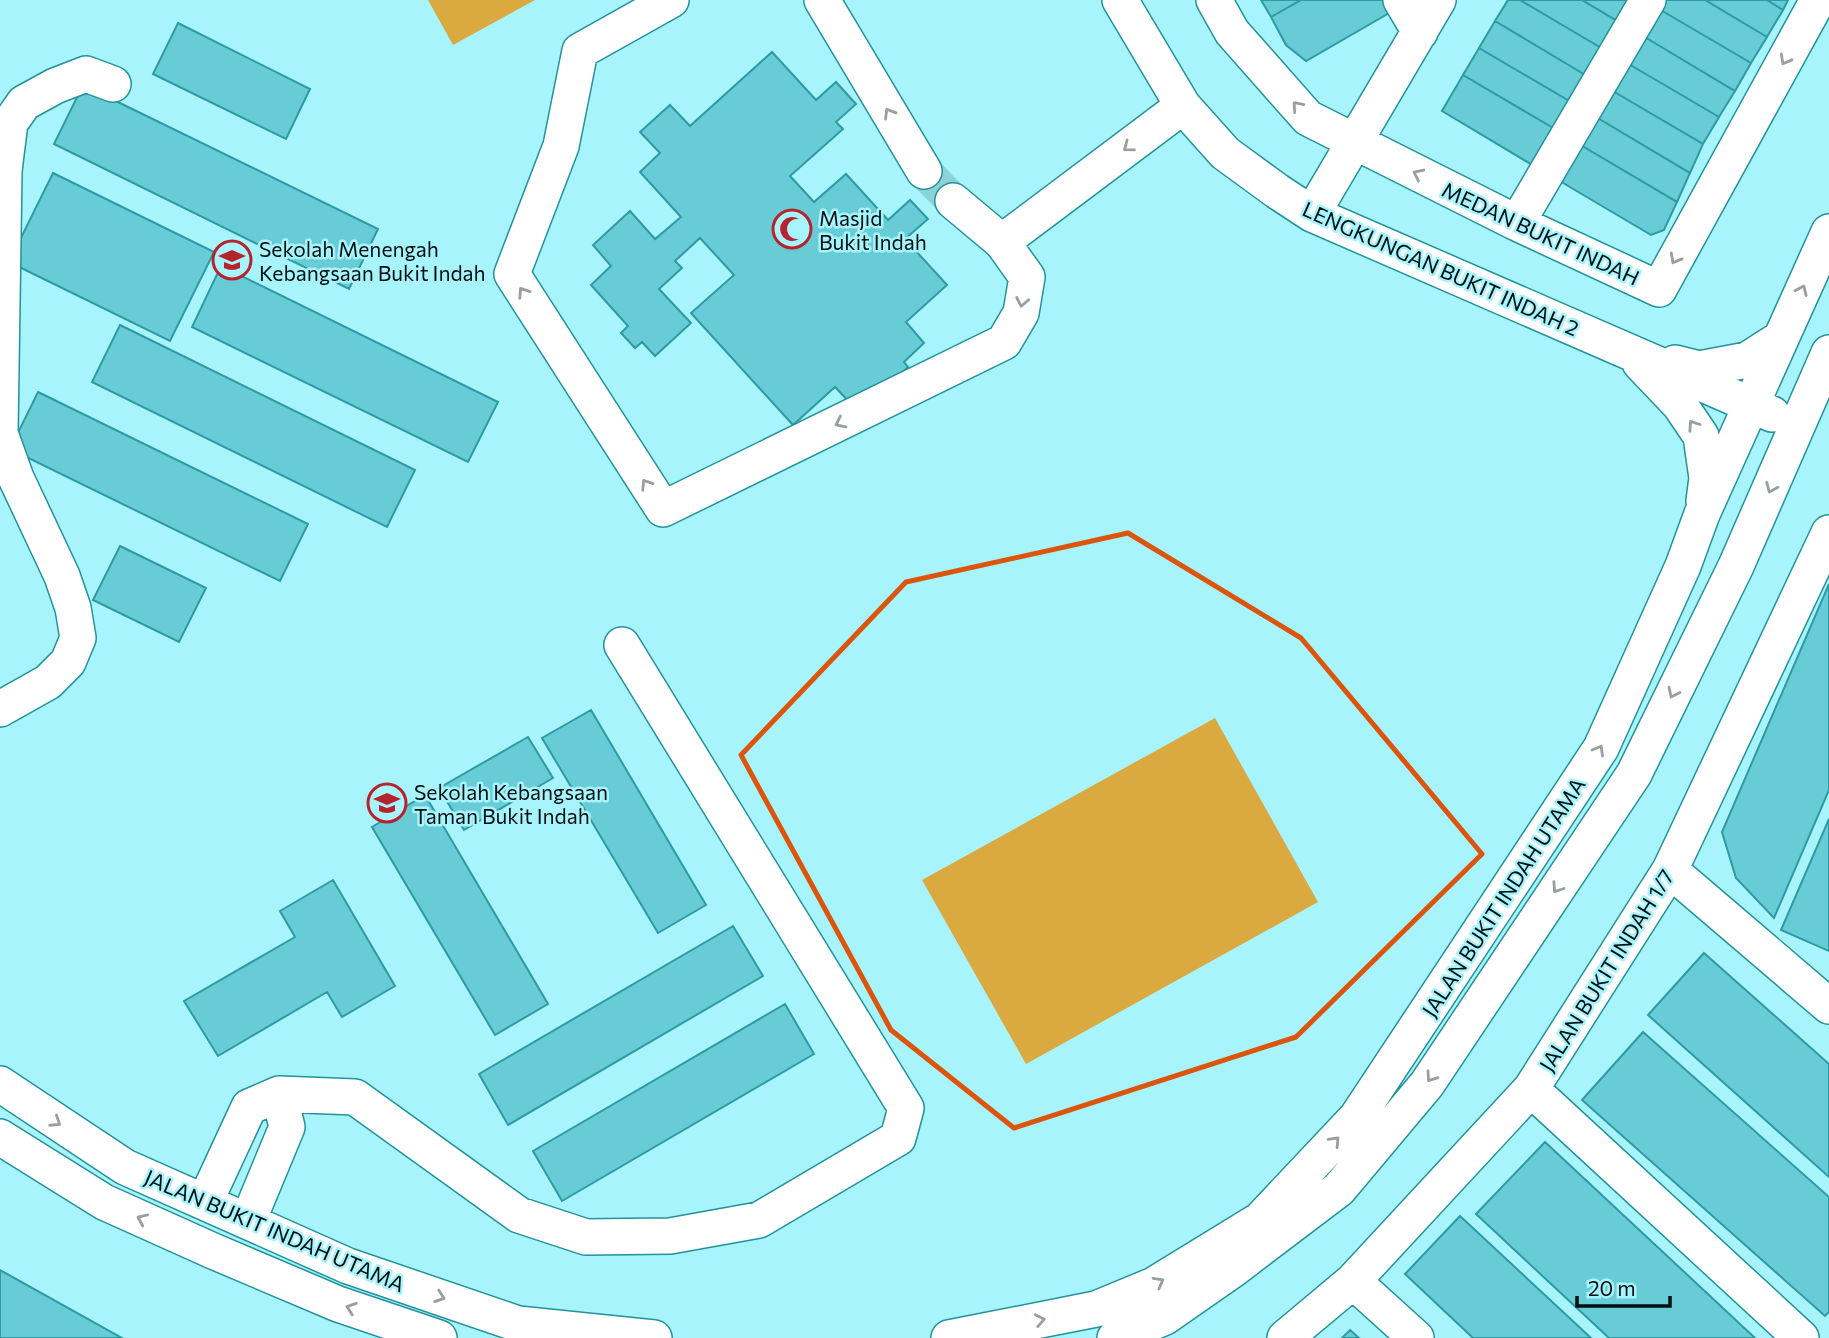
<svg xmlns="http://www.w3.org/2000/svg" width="1829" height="1338" font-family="Commissioner,sans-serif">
  <rect width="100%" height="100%" fill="#a7f4fc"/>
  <path fill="#daaa41" d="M 428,0 L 535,0 L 453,45 Z
    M 1215,718 L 1318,902 L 1026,1064 L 922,880 Z"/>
  <path fill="#67ccd6" stroke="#2e9aa3" stroke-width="2" d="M 1261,0 L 1301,0 L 1271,17 Z
    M 1301,0 L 1384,0 L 1391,12 L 1306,61 L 1286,45 L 1271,17 Z
    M 1508,0 L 1520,0 L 1603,49 L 1587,76 L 1495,21 Z
    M 1520,0 L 1582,0 L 1619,22 L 1603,49 Z
    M 1582,0 L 1631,0 L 1619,22 Z
    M 1664,0 L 1705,0 L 1767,37 L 1751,63 L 1659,9 Z
    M 1705,0 L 1767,0 L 1783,10 L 1767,37 Z
    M 1767,0 L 1788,0 L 1783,10 Z
    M 1659,9 L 1751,63 L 1735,91 L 1643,36 Z
    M 1495,21 L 1587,76 L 1571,102 L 1479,48 Z
    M 178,23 L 310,89 L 286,139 L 153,74 Z
    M 1643,36 L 1735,91 L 1719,117 L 1627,63 Z
    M 1479,48 L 1571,102 L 1555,129 L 1463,75 Z
    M 772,52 L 816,100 L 836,82 L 856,104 L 836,122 L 843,129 L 790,176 L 814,202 L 846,174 L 888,220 L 910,200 L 928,219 L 905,239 L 947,285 L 906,322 L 924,343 L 904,362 L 908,367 L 879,394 L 854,407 L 835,387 L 793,425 L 691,313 L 734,275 L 700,238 L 675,261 L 682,268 L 659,289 L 691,323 L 655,356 L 642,342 L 635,348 L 621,333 L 628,326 L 591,285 L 611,266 L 593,245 L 630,211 L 655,239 L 681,217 L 640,172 L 660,153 L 640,132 L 670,105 L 690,126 Z
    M 1627,63 L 1719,117 L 1703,144 L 1611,90 Z
    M 1463,75 L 1555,129 L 1534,166 L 1442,111 Z
    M 83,85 L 378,229 L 349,289 L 54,144 Z
    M 1611,90 L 1703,144 L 1690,173 L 1596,117 Z
    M 1596,117 L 1690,173 L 1677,202 L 1579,144 Z
    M 1579,144 L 1677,202 L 1664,230 L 1651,235 L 1558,180 Z
    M 53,173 L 214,252 L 170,341 L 9,262 Z
    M 221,266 L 498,402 L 468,462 L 192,327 Z
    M 120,325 L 415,470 L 387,527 L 92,382 Z
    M 38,392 L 308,524 L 280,581 L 10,449 Z
    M 120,546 L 206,588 L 179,642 L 93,600 Z
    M 1829,584 L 1829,790 L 1774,918 L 1736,878 L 1722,832 Z
    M 591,710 L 706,905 L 658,933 L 542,738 Z
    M 528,737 L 553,778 L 464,830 L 439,788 Z
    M 425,795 L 548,1004 L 495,1035 L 372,827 Z
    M 1829,819 L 1829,951 L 1781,930 Z
    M 333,880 L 395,986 L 342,1017 L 327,992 L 218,1056 L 184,1001 L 295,937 L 280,911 Z
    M 733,926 L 763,976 L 508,1125 L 479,1074 Z
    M 1704,953 L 1829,1064 L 1829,1177 L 1648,1015 Z
    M 785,1004 L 814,1054 L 562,1201 L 533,1151 Z
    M 1643,1032 L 1829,1197 L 1829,1312 L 1825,1316 L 1582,1100 Z
    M 1545,1142 L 1755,1338 L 1609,1338 L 1476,1214 Z
    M 1460,1216 L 1591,1338 L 1473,1338 L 1405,1274 Z
    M 0,1270 L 122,1338 L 0,1338 Z
    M 1350,1330 L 1359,1338 L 1342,1338 Z"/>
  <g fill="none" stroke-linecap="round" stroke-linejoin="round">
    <path stroke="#8ed2d9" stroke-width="35" stroke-dasharray="35 18" stroke-linecap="butt" d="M 924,171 L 953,201"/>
    <defs>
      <path id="minor" d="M 671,0 L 580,51 L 561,146 L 512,274 L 663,509 L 1004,342 L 1021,313 L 1027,277 L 1002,242 L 953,201
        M 822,0 L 924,171
        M 1120,0 L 1183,106 L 1225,153 L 1277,191 L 1312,214 L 1772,414
        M 1214,0 L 1232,32 L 1308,118 L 1517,223 L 1659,289 L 1818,0
        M 1401,0 L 1420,32
        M 1312,214 L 1438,0
        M 1517,223 L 1648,0
        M 1002,242 L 1183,106
        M 1640,363 L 1680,405 L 1701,436 L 1707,478 L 1704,501
        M 1675,363 L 1699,369 L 1747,360 L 1780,339
        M 0,709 L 48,682 L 68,662 L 78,638 L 73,608 L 62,576 L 16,478 L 0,433 L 4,171 L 6,154 L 10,123 L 24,103 L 55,86 L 86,74 L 113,84
        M 1670,870 L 1829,1006
        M 0,1084 L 125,1167 L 348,1266 L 518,1324 L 654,1338
        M 1531,1089 L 1801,1338
        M 0,1137 L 104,1202 L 213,1251 L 338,1304 L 439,1338
        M 205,1202 L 249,1107 L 279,1094 L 355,1097 L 519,1215 L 586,1237 L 670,1236 L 759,1220 L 898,1138 L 906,1108 L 622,645
        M 248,1221 L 287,1127 L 279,1094
        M 1353,1281 L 1416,1338
        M 949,1338 L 1096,1309 L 1154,1285 L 1260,1220 L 1357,1117 L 1601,748 L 1683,566 L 1702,514 L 1829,232
        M 1115,1338 L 1165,1317 L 1231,1271 L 1339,1189 L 1427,1084 L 1634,774 L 1736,566 L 1829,353
        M 1285,1338 L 1353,1281 L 1531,1089 L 1670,870 L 1829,533"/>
    </defs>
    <use href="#minor" stroke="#22929c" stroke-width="38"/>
    <use href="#minor" stroke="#fff" stroke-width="35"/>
  </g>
  <defs><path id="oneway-chevron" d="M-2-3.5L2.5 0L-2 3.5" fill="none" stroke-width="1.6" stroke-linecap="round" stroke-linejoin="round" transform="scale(1.75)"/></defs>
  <g stroke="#999fa0">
    <use href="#oneway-chevron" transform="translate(1785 60) rotate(119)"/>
    <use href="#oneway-chevron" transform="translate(1297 106) rotate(-131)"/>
    <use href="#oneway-chevron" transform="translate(889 113) rotate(-121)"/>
    <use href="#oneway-chevron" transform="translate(1128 147) rotate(143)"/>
    <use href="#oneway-chevron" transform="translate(1418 174) rotate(-154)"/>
    <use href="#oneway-chevron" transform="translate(1675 259) rotate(119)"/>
    <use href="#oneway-chevron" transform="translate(1802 290) rotate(-66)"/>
    <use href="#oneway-chevron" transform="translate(523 292) rotate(-123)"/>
    <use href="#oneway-chevron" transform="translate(1022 302) rotate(101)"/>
    <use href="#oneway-chevron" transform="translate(840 423) rotate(154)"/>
    <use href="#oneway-chevron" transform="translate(1693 425) rotate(-124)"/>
    <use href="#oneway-chevron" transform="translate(646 484) rotate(-123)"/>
    <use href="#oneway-chevron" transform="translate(1771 488) rotate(113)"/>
    <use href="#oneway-chevron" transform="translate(1673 693) rotate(116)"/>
    <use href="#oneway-chevron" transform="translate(1599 750) rotate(-60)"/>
    <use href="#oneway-chevron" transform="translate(1557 888) rotate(124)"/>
    <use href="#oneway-chevron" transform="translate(1431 1077) rotate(125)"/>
    <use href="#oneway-chevron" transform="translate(56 1122) rotate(33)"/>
    <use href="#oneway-chevron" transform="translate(1335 1141) rotate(-47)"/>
    <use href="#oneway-chevron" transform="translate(142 1219) rotate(-156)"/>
    <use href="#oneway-chevron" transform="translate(1159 1282) rotate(-29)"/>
    <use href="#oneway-chevron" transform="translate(440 1297) rotate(19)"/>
    <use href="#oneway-chevron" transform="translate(351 1308) rotate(-161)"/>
    <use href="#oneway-chevron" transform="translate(1040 1320) rotate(-11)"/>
  </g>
  <path fill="none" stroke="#dc550c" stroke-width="5" stroke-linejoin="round" d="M 1128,533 L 1301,638 L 1482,854 L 1296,1037 L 1014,1128 L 891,1030 L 741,755 L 906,582 Z"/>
  <defs>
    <symbol id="mosque-ring" viewBox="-11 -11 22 22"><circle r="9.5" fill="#a7f4fc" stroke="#b5242d" stroke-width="1.5"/><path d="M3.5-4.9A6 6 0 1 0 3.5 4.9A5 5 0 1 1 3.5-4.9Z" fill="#b5242d"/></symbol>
    <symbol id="school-ring" viewBox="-11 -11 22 22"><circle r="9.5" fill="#a7f4fc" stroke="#b5242d" stroke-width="1.5"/><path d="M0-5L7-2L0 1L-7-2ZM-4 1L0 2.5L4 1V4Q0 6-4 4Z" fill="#b5242d"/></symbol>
  </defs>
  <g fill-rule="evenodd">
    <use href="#mosque-ring" x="770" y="207" width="44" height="44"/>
    <use href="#school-ring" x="210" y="238" width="44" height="44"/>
    <use href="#school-ring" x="365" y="781" width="44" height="44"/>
  </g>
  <g text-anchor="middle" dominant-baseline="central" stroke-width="5" stroke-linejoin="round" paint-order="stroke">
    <g font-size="21" fill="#000f11" stroke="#a7f4fc" text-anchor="start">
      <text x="819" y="217">Masjid<tspan x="819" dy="24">Bukit Indah</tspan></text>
      <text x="259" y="248">Sekolah Menengah<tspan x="259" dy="24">Kebangsaan Bukit Indah</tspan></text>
      <text x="414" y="791">Sekolah Kebangsaan<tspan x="414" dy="24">Taman Bukit Indah</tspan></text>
    </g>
    <g font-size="21" fill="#000f11" stroke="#a7f4fc">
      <text transform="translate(1541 233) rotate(25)">MEDAN BUKIT INDAH</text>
      <text transform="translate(1441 268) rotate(24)">LENGKUNGAN BUKIT INDAH 2</text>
      <text transform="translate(1503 897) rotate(-57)">JALAN BUKIT INDAH UTAMA</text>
      <text transform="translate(1606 970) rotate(-58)">JALAN BUKIT INDAH 1/7</text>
      <text transform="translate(275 1230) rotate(23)">JALAN BUKIT INDAH UTAMA</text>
    </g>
  </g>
  <path d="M1577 1296v10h93v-10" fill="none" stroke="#000f11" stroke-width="3.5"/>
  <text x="1588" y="1296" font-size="21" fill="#000f11" stroke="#a7f4fc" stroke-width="5" paint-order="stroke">20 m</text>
</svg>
